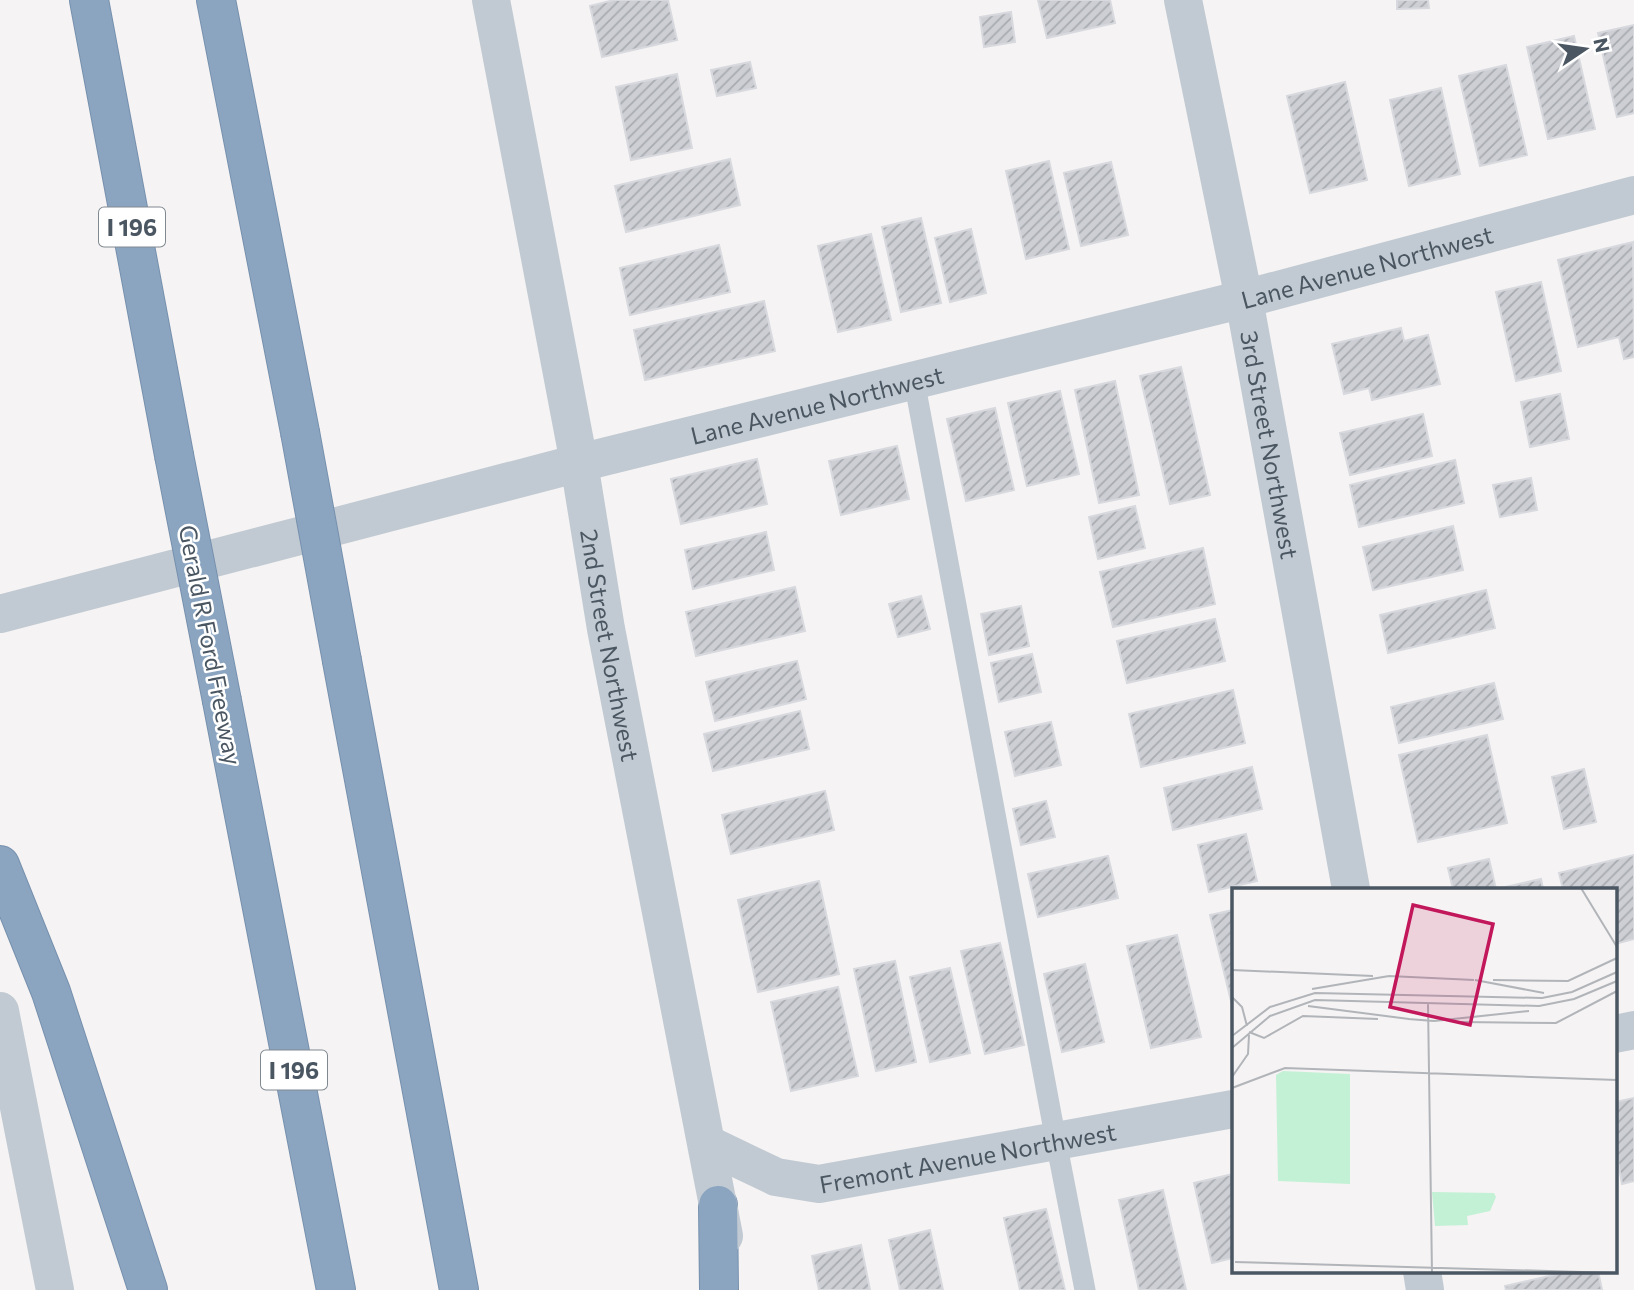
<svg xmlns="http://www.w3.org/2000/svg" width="1634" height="1290" font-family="Commissioner,sans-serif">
  <defs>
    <pattern id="building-hatch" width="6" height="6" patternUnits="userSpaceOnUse" patternTransform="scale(1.75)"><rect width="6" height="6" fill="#cdcfd5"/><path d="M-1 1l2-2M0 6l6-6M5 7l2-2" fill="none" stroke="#a8abb0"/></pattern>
  </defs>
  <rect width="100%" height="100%" fill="#f5f3f3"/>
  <path fill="url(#building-hatch)" stroke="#d7d9de" stroke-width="2" d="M 614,0 L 668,0 L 677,40 L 602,57 L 590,6 Z
    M 1038,0 L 1110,0 L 1115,23 L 1047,38 Z
    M 1397,0 L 1428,0 L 1429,8 L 1397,9 Z
    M 1011,12 L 1015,42 L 984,47 L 980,17 Z
    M 1634,25 L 1634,113 L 1617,117 L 1598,33 Z
    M 1574,36 L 1595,129 L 1548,139 L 1527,47 Z
    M 750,62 L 756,88 L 717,96 L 711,70 Z
    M 1506,65 L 1527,155 L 1480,166 L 1459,76 Z
    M 677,74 L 692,148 L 631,160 L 616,87 Z
    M 1345,82 L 1367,180 L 1310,193 L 1287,96 Z
    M 1441,88 L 1460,174 L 1409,186 L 1390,100 Z
    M 730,159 L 740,205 L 626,232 L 615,186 Z
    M 1049,161 L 1069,249 L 1026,259 L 1006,171 Z
    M 1111,162 L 1128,235 L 1081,246 L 1064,173 Z
    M 921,218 L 941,303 L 901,312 L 882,227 Z
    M 971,229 L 986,293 L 950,302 L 935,238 Z
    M 871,234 L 891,320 L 838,332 L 818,246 Z
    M 1633,242 L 1634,357 L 1624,359 L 1619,337 L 1578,347 L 1558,260 Z
    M 719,245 L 730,292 L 630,315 L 620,268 Z
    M 1541,282 L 1561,371 L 1516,381 L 1496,292 Z
    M 764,301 L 775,351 L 645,380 L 634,330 Z
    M 1401,328 L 1404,341 L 1428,335 L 1440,384 L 1372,400 L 1369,388 L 1344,394 L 1332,344 Z
    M 1181,367 L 1210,495 L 1170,504 L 1140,376 Z
    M 1115,381 L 1139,495 L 1099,503 L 1075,390 Z
    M 1060,391 L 1079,474 L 1027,486 L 1008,403 Z
    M 1560,394 L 1569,439 L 1530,447 L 1521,402 Z
    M 995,408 L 1014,490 L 966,501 L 947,419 Z
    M 1423,414 L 1432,456 L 1350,475 L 1340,433 Z
    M 897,446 L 909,499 L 841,515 L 829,461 Z
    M 757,459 L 767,504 L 681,524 L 671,479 Z
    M 1455,460 L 1464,503 L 1359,527 L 1350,485 Z
    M 1531,478 L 1537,510 L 1500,517 L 1493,485 Z
    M 1135,506 L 1145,548 L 1098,559 L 1089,517 Z
    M 1453,526 L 1463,570 L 1373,590 L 1363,547 Z
    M 766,532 L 774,570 L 693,589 L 685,550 Z
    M 1203,548 L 1215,604 L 1113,627 L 1100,572 Z
    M 795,587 L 805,631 L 696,656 L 686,612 Z
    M 1486,590 L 1495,628 L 1388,653 L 1380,615 Z
    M 921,596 L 930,629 L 898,637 L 889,604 Z
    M 1021,606 L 1029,646 L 989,655 L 981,614 Z
    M 1215,619 L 1225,661 L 1127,683 L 1117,641 Z
    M 1032,654 L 1041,692 L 999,702 L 991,663 Z
    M 797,661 L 806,699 L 715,721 L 706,682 Z
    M 1494,683 L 1503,719 L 1399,743 L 1391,707 Z
    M 1233,690 L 1245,743 L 1141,767 L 1129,714 Z
    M 800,711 L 809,749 L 713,771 L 704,734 Z
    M 1051,722 L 1061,765 L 1015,776 L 1005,732 Z
    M 1487,735 L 1507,823 L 1418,842 L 1399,755 Z
    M 1252,767 L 1262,809 L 1173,830 L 1164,788 Z
    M 1584,769 L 1596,822 L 1564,829 L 1552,777 Z
    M 825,791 L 834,830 L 731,854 L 722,815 Z
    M 1046,801 L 1055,837 L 1021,845 L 1013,809 Z
    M 1246,834 L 1257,881 L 1209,892 L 1198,845 Z
    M 1634,855 L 1634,939 L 1615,944 L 1615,889 L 1563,889 L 1559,873 Z
    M 1108,856 L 1118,898 L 1038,917 L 1028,874 Z
    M 1489,859 L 1496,889 L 1453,889 L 1448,868 Z
    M 1541,879 L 1543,889 L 1501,889 L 1501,888 Z
    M 819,881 L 839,974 L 758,992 L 738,900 Z
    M 1233,910 L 1233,1009 L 1210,915 Z
    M 1177,935 L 1201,1037 L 1151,1048 L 1127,946 Z
    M 1000,943 L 1024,1045 L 985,1054 L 961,951 Z
    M 895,961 L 916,1062 L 876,1071 L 854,969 Z
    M 1085,964 L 1104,1042 L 1062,1052 L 1044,974 Z
    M 950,968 L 970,1053 L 930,1062 L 910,977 Z
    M 838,987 L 858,1076 L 791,1091 L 771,1002 Z
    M 1634,1098 L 1634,1181 L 1622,1184 L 1615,1145 L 1615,1102 Z
    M 1233,1174 L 1233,1258 L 1212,1263 L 1194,1183 Z
    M 1163,1190 L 1186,1290 L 1139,1290 L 1119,1200 Z
    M 1046,1209 L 1065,1290 L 1020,1290 L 1004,1218 Z
    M 930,1230 L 943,1290 L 900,1290 L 889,1240 Z
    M 861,1245 L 870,1290 L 819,1290 L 812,1256 Z
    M 1571,1271 L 1598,1271 L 1602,1290 L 1506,1290 L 1505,1286 Z"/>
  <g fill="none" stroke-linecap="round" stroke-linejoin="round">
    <defs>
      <path id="motorway" d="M 89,0 L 174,455
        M 216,0 L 300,432
        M 342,661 L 459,1290
        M 222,701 L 336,1290
        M 0,865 L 51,992 L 148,1290
        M 718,1205 L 719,1290"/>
    </defs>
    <use href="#motorway" stroke="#7690ad" stroke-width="40"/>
    <path stroke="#c1cad2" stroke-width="21" d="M 914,380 L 1056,1141 L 1085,1290"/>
    <g stroke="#c1cad2" stroke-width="38">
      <path id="s1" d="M 1183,0 L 1244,299 L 1351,889"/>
      <path id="s2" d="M 579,463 L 1244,299 L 1634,195"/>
      <path d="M 1615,1034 L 1634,1030"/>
      <path id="s3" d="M 707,1144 L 776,1177 L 819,1184 L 1233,1109"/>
      <path d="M 1422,1271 L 1425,1290"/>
    </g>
    <g stroke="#c1cad2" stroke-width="38">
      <path id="s4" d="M 491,0 L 579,463 L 606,629 L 724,1236"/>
      <path d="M 0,614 L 579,463"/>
      <path d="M 0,1011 L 55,1290"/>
    </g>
    <use href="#motorway" stroke="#8ba5c1" stroke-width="38"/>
    <defs>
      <path id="motorway-bridge" d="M 300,432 L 342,661
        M 174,455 L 222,701"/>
    </defs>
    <use href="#motorway-bridge" stroke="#7690ad" stroke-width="40" stroke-linecap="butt"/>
    <use href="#motorway-bridge" stroke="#8ba5c1" stroke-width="38"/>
  </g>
  <g text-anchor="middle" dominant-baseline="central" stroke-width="5" stroke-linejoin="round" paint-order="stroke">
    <g fill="#fff" stroke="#808990" stroke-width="2">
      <rect x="99" y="207.5" width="66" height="39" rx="5"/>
      <rect x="261" y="1050.5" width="66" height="39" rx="5"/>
    </g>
    <g font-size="23" font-weight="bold" fill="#4a5661">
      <text x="132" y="227">I 196</text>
      <text x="294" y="1070">I 196</text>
    </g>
    <g font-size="24" fill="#4a5661" stroke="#fff">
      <text stroke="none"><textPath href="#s2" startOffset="812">Lane Avenue Northwest</textPath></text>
      <text stroke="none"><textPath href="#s2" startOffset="245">Lane Avenue Northwest</textPath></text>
      <text stroke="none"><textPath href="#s1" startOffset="453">3rd Street Northwest</textPath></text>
      <text transform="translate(211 645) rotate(79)">Gerald R Ford Freeway</text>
      <text stroke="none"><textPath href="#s4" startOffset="656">2nd Street Northwest</textPath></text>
      <text stroke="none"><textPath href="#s3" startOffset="271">Fremont Avenue Northwest</textPath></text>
    </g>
  </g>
  <g transform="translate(1232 888)">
    <rect width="385" height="385" fill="#f5f3f3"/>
    <path d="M 51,183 L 118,186 L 118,296 L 46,293 L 44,187 ZM 200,304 L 262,305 L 264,309 L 258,323 L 235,328 L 236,337 L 203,338 Z" fill="#c3f1d5"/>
    <path fill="none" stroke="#b1b4b9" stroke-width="2" d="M 349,0 L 385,59M 0,82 L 141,88M 157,88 L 242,92M 243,92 L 312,105M 261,92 L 336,93 L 385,70M 80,101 L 157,88M 0,109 L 10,119 L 15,138M 196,116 L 200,385M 76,118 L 177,131M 176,131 L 202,133M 202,133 L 297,123M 229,134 L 324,135 L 385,103M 17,144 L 32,150 L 71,128 L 146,131M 0,148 L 38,119 L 83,105 L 310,110 L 340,104 L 385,84M 0,160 L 38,128 L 83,112 L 307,118 L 342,111 L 385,93M 0,189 L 16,166 L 17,147M 0,200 L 53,180 L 385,192M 3,374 L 383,385"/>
    <path fill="#c2185b" fill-opacity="0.15" stroke="#c2185b" stroke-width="3.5" d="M 181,17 L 261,36 L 238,137 L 158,119 Z"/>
    <rect width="385" height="385" fill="none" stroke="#4a5661" stroke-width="3.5"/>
  </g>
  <g transform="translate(1585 49) rotate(77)" stroke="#ffffff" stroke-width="5" paint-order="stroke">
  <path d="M0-5L12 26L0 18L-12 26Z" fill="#4a5661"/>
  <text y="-10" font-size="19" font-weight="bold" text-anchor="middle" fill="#4a5661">N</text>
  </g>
</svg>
